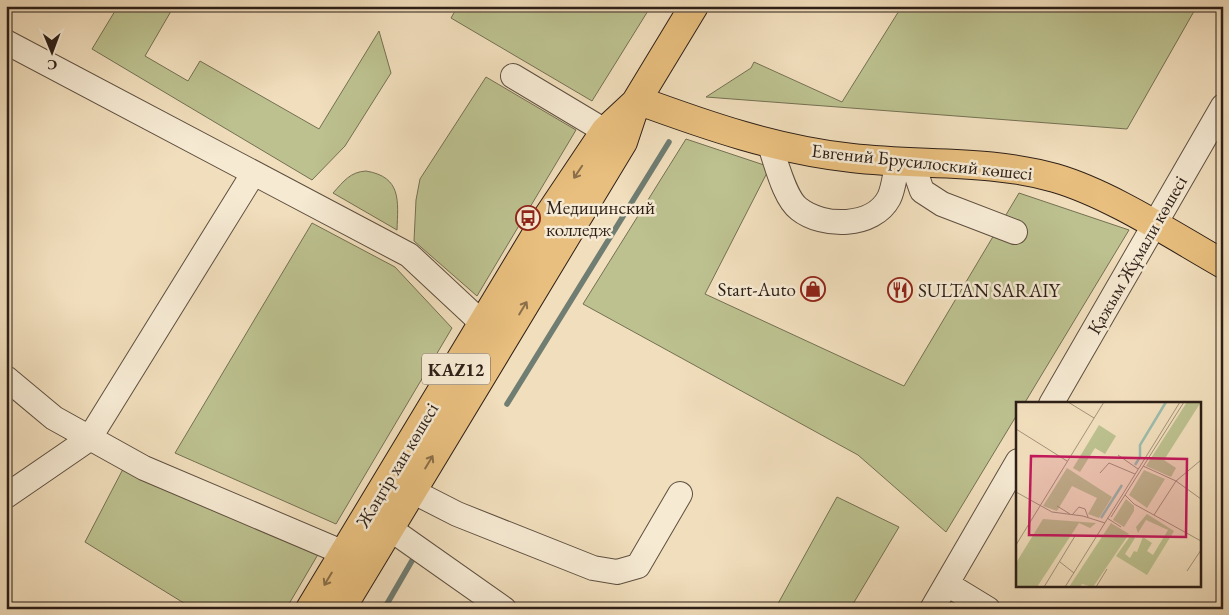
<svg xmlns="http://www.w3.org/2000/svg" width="1229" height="615" font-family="'EB Garamond',serif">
  <rect width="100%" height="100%" fill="#f1debc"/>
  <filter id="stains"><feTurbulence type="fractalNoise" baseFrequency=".004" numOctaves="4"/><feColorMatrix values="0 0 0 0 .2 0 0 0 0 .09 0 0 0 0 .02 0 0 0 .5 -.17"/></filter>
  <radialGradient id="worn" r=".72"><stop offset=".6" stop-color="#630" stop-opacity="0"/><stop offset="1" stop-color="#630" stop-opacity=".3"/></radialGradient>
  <path fill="#bcc18f" stroke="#747053" d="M 118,6 L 174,6 L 145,56 L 188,81 L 200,61 L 319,129 L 379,31 L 391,73 L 345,146 L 312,180 L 92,49 Z
    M 458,6 L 651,6 L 592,101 L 451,18 Z
    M 902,6 L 1197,6 L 1127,129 L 706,97 L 751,68 L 754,62 L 842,102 Z
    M 486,77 L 576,130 L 477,296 L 414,241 L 416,200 L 420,179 Z
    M 686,139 L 770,167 L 705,294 L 904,386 L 1019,193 L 1129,230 L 1024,404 L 1018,404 L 1018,413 L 946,532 L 858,455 L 583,304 Z
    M 366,171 C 402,177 398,201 397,230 L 333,193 C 344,181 350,172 366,171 Z
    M 312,223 L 395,267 L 452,328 L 336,524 L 175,453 Z
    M 123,469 L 320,551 L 286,609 L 185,609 L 187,605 L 85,542 Z
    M 837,497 L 899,527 L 850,609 L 775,609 Z"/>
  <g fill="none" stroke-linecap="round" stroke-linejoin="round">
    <path stroke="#6f7d72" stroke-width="5.5" d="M 507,404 L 669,142
      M 384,609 L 413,559"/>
    <defs>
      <path id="minor" d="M 6,42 L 409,255 L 483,324 L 497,333
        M 513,76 L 620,140
        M 769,143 C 776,161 784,198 799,209 C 823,228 873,228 889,198 C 894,188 895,172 898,161
        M 912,162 L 922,191 L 942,204 L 1015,232
        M 6,378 L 54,418 L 144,468 L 344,553
        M 1051,404 L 1223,106
        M 412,491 L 457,514 L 593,568 L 617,572 L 638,566 L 680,494
        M 6,496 L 89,439 L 253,174
        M 389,528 L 504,609
        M 947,584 L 988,609
        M 932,609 L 1018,461"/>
      <path id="major" d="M 637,100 C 708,126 777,150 852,158 C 920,166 989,159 1055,178 C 1110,194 1172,235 1223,264
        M 310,609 L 540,228 L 605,131 L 635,103
        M 341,609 L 623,142 L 637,100 L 694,6"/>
    </defs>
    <use href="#minor" stroke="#5e4f40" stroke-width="26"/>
    <use href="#major" stroke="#2d1f17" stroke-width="30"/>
    <use href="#minor" stroke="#f6ead3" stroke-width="24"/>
    <use href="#major" stroke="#e8bf7e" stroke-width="28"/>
  </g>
  <defs><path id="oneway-shaft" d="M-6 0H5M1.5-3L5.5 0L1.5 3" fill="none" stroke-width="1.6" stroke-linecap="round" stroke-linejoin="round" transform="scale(1.25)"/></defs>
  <g stroke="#8a6f4a">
    <use href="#oneway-shaft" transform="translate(578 172) rotate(124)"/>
    <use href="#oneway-shaft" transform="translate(523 308) rotate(-59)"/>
    <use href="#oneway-shaft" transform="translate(429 462) rotate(-59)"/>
    <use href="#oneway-shaft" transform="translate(328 579) rotate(121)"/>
  </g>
  <defs>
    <symbol id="bus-ring" viewBox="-11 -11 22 22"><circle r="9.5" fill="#f6ead3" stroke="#8f2418" stroke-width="1.5"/><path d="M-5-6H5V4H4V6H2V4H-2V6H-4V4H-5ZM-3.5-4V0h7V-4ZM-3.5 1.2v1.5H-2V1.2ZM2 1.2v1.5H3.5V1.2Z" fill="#8f2418"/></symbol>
    <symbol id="shop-ring" viewBox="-11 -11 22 22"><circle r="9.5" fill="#f6ead3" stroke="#8f2418" stroke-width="1.5"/><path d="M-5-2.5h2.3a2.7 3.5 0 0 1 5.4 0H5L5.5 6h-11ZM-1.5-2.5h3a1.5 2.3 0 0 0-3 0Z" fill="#8f2418"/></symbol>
    <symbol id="restaurant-ring" viewBox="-11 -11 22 22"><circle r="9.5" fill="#f6ead3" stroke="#8f2418" stroke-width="1.5"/><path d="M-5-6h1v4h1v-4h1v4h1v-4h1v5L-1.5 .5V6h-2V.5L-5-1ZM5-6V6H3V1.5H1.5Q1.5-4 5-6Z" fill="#8f2418"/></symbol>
  </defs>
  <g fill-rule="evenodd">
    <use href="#bus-ring" x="514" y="204" width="28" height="28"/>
    <use href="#shop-ring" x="799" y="275" width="28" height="28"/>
    <use href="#restaurant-ring" x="886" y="276" width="28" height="28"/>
  </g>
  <g text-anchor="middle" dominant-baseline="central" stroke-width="5" stroke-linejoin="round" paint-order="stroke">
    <rect fill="#f6ead3" stroke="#695c4f" stroke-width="1" x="422" y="353.5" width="68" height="31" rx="4"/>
    <g font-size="18" font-weight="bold" fill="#2d1f17">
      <text x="456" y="369">KAZ12</text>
    </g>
    <g font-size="19" fill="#2d1f17" stroke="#f6ead3">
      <text transform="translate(922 162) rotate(6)">Евгений Брусилоский көшесі</text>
      <text transform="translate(1137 255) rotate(-60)">Қажым Жұмали көшесі</text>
      <text transform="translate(397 465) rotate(-59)">Жәңгір хан көшесі</text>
    </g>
    <g font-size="19" fill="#2d1f17" stroke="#f6ead3" text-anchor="start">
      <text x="546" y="207">Медицинский<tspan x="546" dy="22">колледж</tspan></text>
      <text x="796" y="289" text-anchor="end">Start-Auto</text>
      <text x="918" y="290">SULTAN SARAIY</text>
    </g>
  </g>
  <g transform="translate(1016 402)">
    <rect width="185" height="185" fill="#f1debc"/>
    <path d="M 171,0 L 185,0 L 148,58 L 160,66 L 155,75 L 130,64 ZM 83,23 L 100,34 L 89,52 L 79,46 L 64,70 L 57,66 ZM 51,66 L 96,95 L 83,116 L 72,112 L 81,96 L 56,84 L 41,109 L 27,104 ZM 128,68 L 149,77 L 131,106 L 113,93 ZM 110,97 L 118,104 L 118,109 L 108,125 L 97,118 ZM 131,112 L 158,129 L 131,173 L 100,154 L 115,133 L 119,136 L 109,152 L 114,156 L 118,149 L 121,150 L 127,135 L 136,141 L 131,149 L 137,153 L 152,128 L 130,118 L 122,131 L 120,125 ZM 27,117 L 80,121 L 74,126 L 63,121 L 21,185 L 0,185 L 0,161 ZM 95,121 L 113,132 L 77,185 L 66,182 L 64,185 L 53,185 Z" fill="#bcc18f"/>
    <path fill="none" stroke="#9bbcae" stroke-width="2.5" d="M 119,63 L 124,55 L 124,43 L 150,0M 85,116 L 106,83"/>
    <path fill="none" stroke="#a3927a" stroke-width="1" d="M 52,0 L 78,16M 0,27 L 51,59M 102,53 L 122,67M 127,64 L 160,79 L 185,97M 84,71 L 93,61 L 119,72M 0,90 L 36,110 L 67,114 L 89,121M 109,93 L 118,102 L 185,139M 41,104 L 54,112M 56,113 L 63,105 L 69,107 L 72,115M 138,113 L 160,79 L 185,58M 95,115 L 168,0M 91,116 L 105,125M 0,143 L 88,0M 44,160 L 58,171M 171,169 L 185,148M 28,185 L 59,134M 49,185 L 164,0M 80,185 L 91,167"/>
    <path fill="#c2185b" fill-opacity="0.15" stroke="#c2185b" stroke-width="2.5" d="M 15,54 L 171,57 L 170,135 L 13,133 Z"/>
    <rect width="185" height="185" fill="none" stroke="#2d1f17" stroke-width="2.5"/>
  </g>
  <rect width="1229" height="615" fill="none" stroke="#f1debc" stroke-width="25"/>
  <rect x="8" y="8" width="1214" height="600" fill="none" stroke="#2d1f17" stroke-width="2.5"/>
  <rect x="12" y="12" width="1204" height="590" fill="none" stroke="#2d1f17"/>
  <g transform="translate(52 52) rotate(179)" stroke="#f6ead3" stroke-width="4" paint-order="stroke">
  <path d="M0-4L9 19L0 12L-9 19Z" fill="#2d1f17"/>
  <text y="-8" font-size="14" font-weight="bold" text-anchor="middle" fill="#2d1f17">С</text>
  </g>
  <rect width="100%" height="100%" filter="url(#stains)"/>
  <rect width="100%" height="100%" fill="url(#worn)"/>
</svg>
